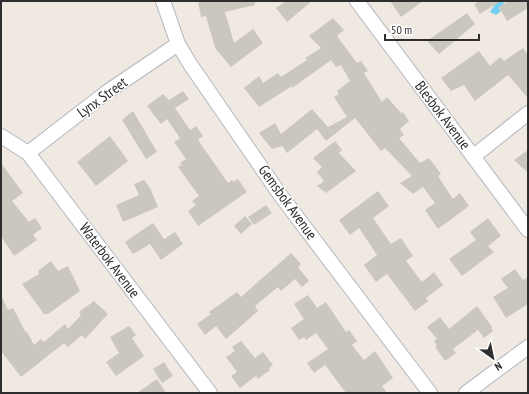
<svg xmlns="http://www.w3.org/2000/svg" width="529" height="394" font-family="'PT Sans Narrow',sans-serif">
  <rect width="100%" height="100%" fill="#efe9e1"/>
  <path fill="#75cff0" d="M 491,1 L 503,1 L 504,4 L 499,8 L 501,11 L 496,15 L 490,12 L 494,6 Z"/>
  <path fill="#cbc7bf" d="M 198,1 L 255,1 L 255,5 L 225,12 L 234,43 L 253,29 L 263,43 L 231,67 L 215,48 L 206,16 L 201,17 Z
    M 286,1 L 312,1 L 287,22 L 276,8 Z
    M 390,1 L 423,1 L 401,17 Z
    M 480,1 L 501,1 L 480,14 L 474,4 Z
    M 508,1 L 528,1 L 528,8 L 507,21 L 499,7 Z
    M 467,13 L 475,24 L 439,54 L 427,41 Z
    M 333,18 L 344,30 L 337,36 L 357,63 L 361,61 L 368,71 L 364,73 L 382,102 L 387,97 L 401,113 L 403,112 L 409,121 L 400,129 L 404,135 L 399,138 L 420,163 L 429,158 L 441,174 L 438,176 L 453,199 L 460,193 L 469,206 L 438,229 L 425,210 L 435,203 L 423,187 L 413,194 L 400,183 L 412,176 L 385,148 L 381,151 L 355,118 L 326,141 L 317,129 L 287,153 L 282,146 L 272,149 L 259,133 L 275,123 L 281,134 L 312,109 L 328,127 L 347,117 L 334,97 L 339,94 L 337,91 L 350,81 L 341,65 L 336,67 L 331,60 L 292,88 L 292,86 L 259,107 L 244,88 L 259,76 L 263,83 L 278,73 L 281,77 L 307,60 L 305,58 L 321,48 L 309,36 Z
    M 523,48 L 528,55 L 528,98 L 508,75 L 475,101 L 464,85 L 451,91 L 441,78 L 479,51 L 490,66 L 500,57 L 504,61 Z
    M 183,91 L 189,99 L 175,108 L 190,130 L 196,126 L 203,136 L 198,140 L 228,183 L 232,180 L 233,182 L 238,179 L 247,192 L 198,226 L 188,211 L 196,205 L 192,201 L 199,196 L 178,167 L 182,165 L 180,163 L 186,159 L 174,142 L 180,138 L 167,119 L 161,124 L 147,106 L 163,94 L 169,100 Z
    M 133,111 L 157,152 L 146,159 L 122,120 Z
    M 110,136 L 128,161 L 96,186 L 77,162 Z
    M 335,141 L 342,150 L 339,153 L 356,171 L 326,193 L 317,186 L 324,181 L 317,172 L 322,167 L 313,158 Z
    M 528,150 L 528,173 L 514,160 Z
    M 1,163 L 23,193 L 12,201 L 29,222 L 35,218 L 42,228 L 33,235 L 37,240 L 14,256 L 1,236 Z
    M 144,180 L 150,188 L 158,207 L 123,222 L 116,205 L 139,195 L 134,184 Z
    M 378,191 L 389,206 L 373,218 L 391,244 L 401,238 L 413,256 L 406,261 L 422,282 L 434,272 L 443,285 L 426,298 L 428,301 L 415,311 L 387,274 L 376,282 L 364,265 L 377,255 L 359,228 L 350,235 L 339,220 Z
    M 266,205 L 272,213 L 254,225 L 248,217 Z
    M 245,216 L 252,224 L 241,234 L 234,226 Z
    M 488,218 L 501,236 L 488,246 L 494,252 L 462,276 L 449,259 L 476,240 L 470,232 Z
    M 153,223 L 164,239 L 175,232 L 183,244 L 161,260 L 150,244 L 133,254 L 125,242 Z
    M 291,253 L 301,264 L 298,267 L 309,281 L 302,287 L 295,279 L 281,291 L 278,287 L 255,306 L 258,311 L 226,339 L 216,326 L 205,335 L 197,324 L 211,314 L 209,312 L 237,292 L 241,297 Z
    M 51,261 L 58,271 L 68,266 L 80,291 L 48,314 L 44,314 L 22,284 L 39,274 L 38,271 Z
    M 515,269 L 523,280 L 528,277 L 528,304 L 506,318 L 493,297 L 508,288 L 501,279 Z
    M 1,295 L 8,310 L 13,308 L 26,333 L 27,332 L 34,345 L 41,339 L 44,342 L 65,324 L 68,329 L 81,315 L 79,312 L 94,301 L 108,314 L 85,339 L 82,335 L 68,347 L 64,343 L 21,377 L 1,351 Z
    M 308,295 L 317,308 L 326,302 L 346,332 L 349,330 L 357,341 L 352,345 L 364,360 L 375,351 L 393,378 L 382,386 L 387,393 L 346,393 L 325,365 L 314,373 L 307,363 L 328,349 L 316,333 L 306,340 L 304,337 L 299,340 L 291,328 L 304,319 L 294,304 Z
    M 477,306 L 492,327 L 491,328 L 493,331 L 484,338 L 478,330 L 453,349 L 456,353 L 445,361 L 435,347 L 437,346 L 434,341 L 437,339 L 427,327 L 440,317 L 449,329 Z
    M 129,326 L 136,335 L 132,338 L 144,356 L 116,376 L 106,362 L 119,353 L 110,337 Z
    M 241,341 L 255,358 L 263,352 L 273,365 L 269,368 L 270,370 L 258,379 L 256,376 L 240,388 L 231,376 L 237,372 L 226,357 L 235,351 L 232,347 Z
    M 164,362 L 173,376 L 162,383 L 153,369 Z
    M 157,379 L 166,393 L 137,393 Z"/>
  <g fill="none" stroke-linecap="round" stroke-linejoin="round">
    <defs>
      <path id="minor" d="M 163,1 L 178,44 L 190,64 L 281,196 L 430,393
        M 357,1 L 528,230
        M 1,136 L 28,153 L 210,393
        M 28,153 L 107,92 L 178,44
        M 474,156 L 528,113
        M 466,393 L 528,347"/>
    </defs>
    <use href="#minor" stroke="#b4b7c1" stroke-width="16"/>
    <use href="#minor" stroke="#fff" stroke-width="14"/>
  </g>
  <g text-anchor="middle" dominant-baseline="central" stroke-width="3" stroke-linejoin="round" paint-order="stroke">
    <g font-size="15" fill="#2e2e2e" stroke="#fff">
      <text transform="translate(102 97) rotate(-36)">Lynx Street</text>
      <text transform="translate(443 115) rotate(53)">Blesbok Avenue</text>
      <text transform="translate(288 202) rotate(54)">Gemsbok Avenue</text>
      <text transform="translate(110 260) rotate(53)">Waterbok Avenue</text>
    </g>
  </g>
  <rect width="529" height="394" fill="none" stroke="#2e2e2e" stroke-width="4"/>
  <g transform="translate(493 358) rotate(147)" stroke="#ffffff" stroke-width="3" paint-order="stroke">
  <path d="M0-3L7 15L0 10L-7 15Z" fill="#2e2e2e"/>
  <text y="-6" font-size="11" font-weight="bold" text-anchor="middle" fill="#2e2e2e">N</text>
  </g>
  <path d="M385 34v6h94v-6" fill="none" stroke="#2e2e2e" stroke-width="2"/>
  <text x="391" y="34" font-size="12" fill="#2e2e2e" stroke="#ffffff" stroke-width="3" paint-order="stroke">50 m</text>
</svg>
